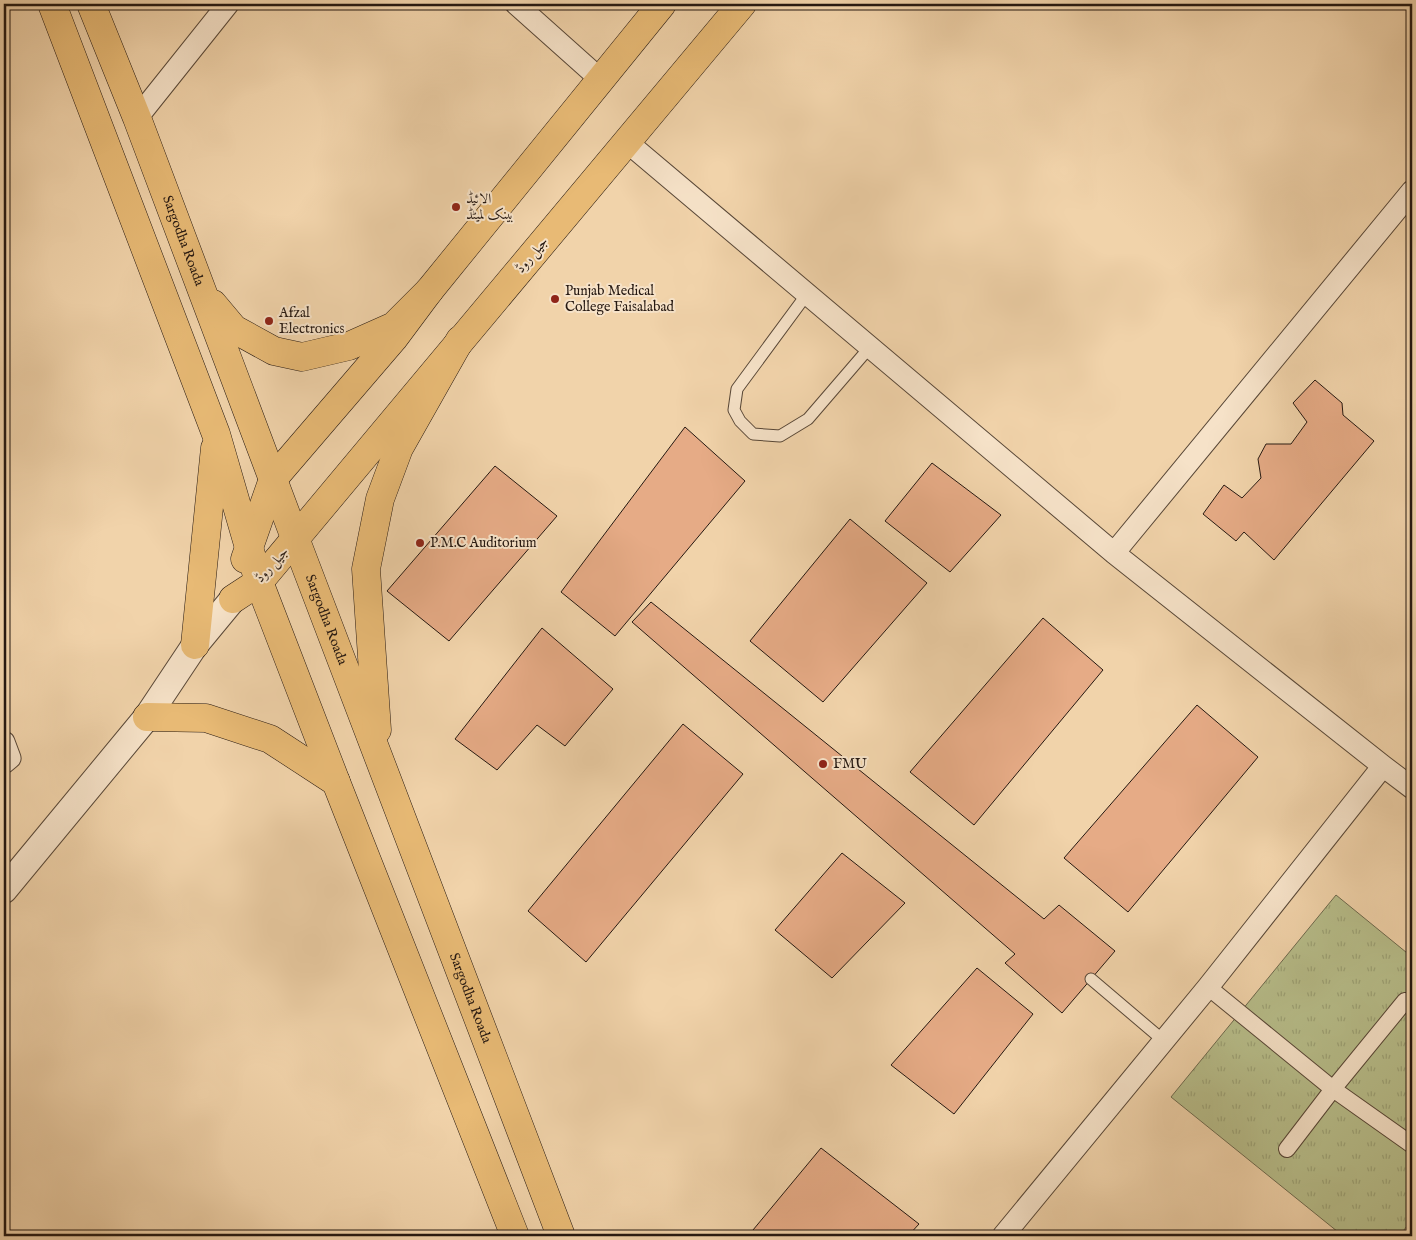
<svg xmlns="http://www.w3.org/2000/svg" width="1416" height="1240" font-family="'IM FELL English',Amiri,serif">
  <defs>
    <pattern id="park-tufts" width="24" height="20" patternUnits="userSpaceOnUse" patternTransform="scale(1.25)"><rect width="24" height="20" fill="#b7bd8a"/><path d="M3 7l-1-3M5 7V3M7 7l1-3M15 17l-1-3M17 17v-4M19 17l1-3" fill="none" stroke="#9da276"/></pattern>
  </defs>
  <rect width="100%" height="100%" fill="#f1d3aa"/>
  <filter id="stains"><feTurbulence type="fractalNoise" baseFrequency=".004" numOctaves="4"/><feColorMatrix values="0 0 0 0 .2 0 0 0 0 .09 0 0 0 0 .02 0 0 0 .5 -.17"/></filter>
  <radialGradient id="worn" r=".72"><stop offset=".6" stop-color="#630" stop-opacity="0"/><stop offset="1" stop-color="#630" stop-opacity=".3"/></radialGradient>
  <path fill="url(#park-tufts)" stroke="#6e6a4e" d="M 1336,895 L 1412,957 L 1412,1220 L 1399,1236 L 1343,1236 L 1171,1097 Z"/>
  <path fill="#e6ab86" stroke="#251811" d="M 1315,380 L 1342,403 L 1343,415 L 1374,441 L 1274,560 L 1244,532 L 1236,541 L 1203,514 L 1224,485 L 1242,498 L 1261,478 L 1258,459 L 1266,444 L 1291,444 L 1307,422 L 1293,403 Z
    M 685,427 L 745,481 L 615,636 L 561,592 Z
    M 932,463 L 1001,515 L 950,572 L 885,521 Z
    M 495,466 L 557,516 L 449,641 L 387,591 Z
    M 850,519 L 927,583 L 823,702 L 750,641 Z
    M 651,602 L 1044,919 L 1059,905 L 1115,951 L 1062,1013 L 1005,963 L 1015,954 L 632,622 Z
    M 1043,618 L 1103,670 L 974,825 L 910,772 Z
    M 542,628 L 613,689 L 565,746 L 537,725 L 497,770 L 455,739 Z
    M 1197,705 L 1258,757 L 1128,912 L 1064,858 Z
    M 683,724 L 743,774 L 586,962 L 528,911 Z
    M 842,853 L 905,903 L 832,978 L 775,930 Z
    M 977,968 L 1033,1014 L 954,1114 L 891,1065 Z
    M 821,1148 L 919,1224 L 908,1236 L 748,1236 Z"/>
  <g fill="none" stroke-linecap="round" stroke-linejoin="round">
    <defs>
      <path id="service" d="M 807,294 L 737,389 L 734,410 L 740,421 L 753,434 L 780,436 L 808,419 L 870,347
        M 1091,979 L 1164,1041"/>
      <path id="pedestrian" d="M 1208,987 L 1333,1089 L 1412,1145
        M 1287,1149 L 1333,1089 L 1405,1001"/>
      <path id="minor" d="M 516,4 L 600,79
        M 137,118 L 228,4
        M 627,142 L 1114,553 L 1383,766 L 1412,788
        M 1114,553 L 1412,191
        M 4,742 L 10,758 L 4,763
        M 1003,1236 L 1208,987 L 1383,766"/>
      <path id="tertiary" d="M 4,890 L 147,717 L 195,645 L 233,599"/>
      <path id="primary" d="M 245,559 L 273,479 L 394,338 L 429,291 L 662,4
        M 233,599 L 259,582 L 742,4"/>
      <g id="trunk">
        <path d="M 52,4 L 216,434 L 259,582 L 336,782 L 515,1236"/>
        <path id="s1" d="M 91,4 L 137,118 L 295,538 L 561,1236"/>
        <path d="M 213,304 L 234,329 L 274,351 L 302,357 L 349,346 L 394,326 L 429,291"/>
        <path d="M 195,645 L 215,448"/>
        <path d="M 147,717 L 206,718 L 270,739 L 336,782"/>
        <path d="M 377,730 L 366,569 L 380,499 L 399,448 L 460,340"/>
      </g>
    </defs>
    <use href="#service" stroke="#584737" stroke-width="13"/>
    <use href="#pedestrian" stroke="#584737" stroke-width="18"/>
    <use href="#minor" stroke="#584737" stroke-width="23"/>
    <use href="#tertiary" stroke="#584737" stroke-width="28"/>
    <use href="#primary" stroke="#251811" stroke-width="29"/>
    <use href="#trunk" stroke="#251811" stroke-width="29"/>
    <use href="#service" stroke="#f6e2c8" stroke-width="11"/>
    <use href="#pedestrian" stroke="#f6e2c8" stroke-width="16"/>
    <use href="#minor" stroke="#f6e2c8" stroke-width="21"/>
    <use href="#tertiary" stroke="#f6e2c8" stroke-width="26"/>
    <use href="#primary" stroke="#e8ba75" stroke-width="28"/>
    <use href="#trunk" stroke="#e8ba75" stroke-width="28"/>
  </g>
  <g fill="#8f2418" stroke="#f6e2c8" stroke-width="2">
    <circle cx="456" cy="207" r="5"/>
    <circle cx="555" cy="299" r="5"/>
    <circle cx="269" cy="321" r="5"/>
    <circle cx="420" cy="543" r="5"/>
    <circle cx="823" cy="764" r="5"/>
  </g>
  <g text-anchor="middle" dominant-baseline="central" stroke-width="4" stroke-linejoin="round" paint-order="stroke">
    <g font-size="14" fill="#251811" stroke="#f6e2c8" text-anchor="start">
      <text x="466" y="199">الائیڈ<tspan x="466" dy="16">بینک لمیٹڈ</tspan></text>
      <text x="565" y="291">Punjab Medical<tspan x="565" dy="16">College Faisalabad</tspan></text>
      <text x="279" y="313">Afzal<tspan x="279" dy="16">Electronics</tspan></text>
      <text x="430" y="543">P.M.C Auditorium</text>
      <text x="833" y="764">FMU</text>
    </g>
    <g font-size="14" fill="#251811" stroke="#f6e2c8">
      <text stroke="none"><textPath href="#s1" startOffset="254">Sargodha Roada</textPath></text>
      <text transform="translate(532 255) rotate(-50)">جیل روڈ</text>
      <text transform="translate(272 565) rotate(-48)">جیل روڈ</text>
      <text stroke="none"><textPath href="#s1" startOffset="659">Sargodha Roada</textPath></text>
      <text stroke="none"><textPath href="#s1" startOffset="1064">Sargodha Roada</textPath></text>
    </g>
  </g>
  <rect width="1416" height="1240" fill="none" stroke="#f1d3aa" stroke-width="20"/>
  <rect x="5" y="5" width="1406" height="1230" fill="none" stroke="#251811" stroke-width="2.5"/>
  <rect x="10" y="10" width="1396" height="1220" fill="none" stroke="#251811"/>
  <rect width="100%" height="100%" filter="url(#stains)"/>
  <rect width="100%" height="100%" fill="url(#worn)"/>
</svg>
